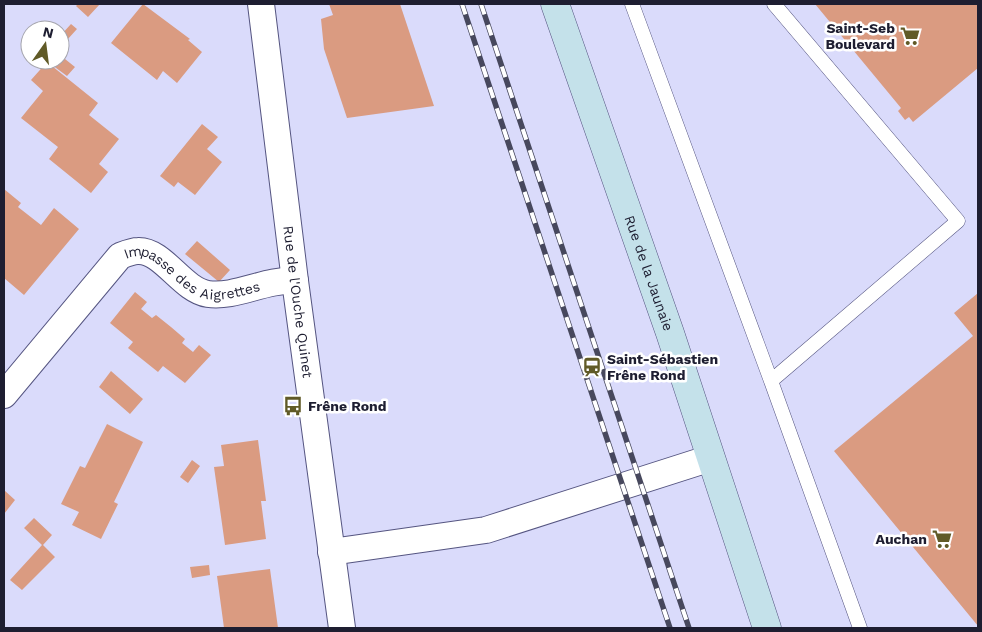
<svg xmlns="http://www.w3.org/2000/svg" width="982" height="632" font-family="'Work Sans',sans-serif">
  <rect width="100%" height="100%" fill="#dadbfb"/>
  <path fill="#da9b81" d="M 78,4 L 100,4 L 88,17 L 76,6 Z
    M 143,4 L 190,39 L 188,40 L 202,52 L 177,83 L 163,71 L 157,80 L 111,43 Z
    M 329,4 L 400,4 L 434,106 L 347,118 L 324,49 L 321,19 L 333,15 Z
    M 815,4 L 978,4 L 978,68 L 913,122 L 909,117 L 905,120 L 898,111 L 901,108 Z
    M 71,24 L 77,29 L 67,40 L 61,35 Z
    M 60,55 L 75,67 L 67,76 L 52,65 L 56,60 L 60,60 Z
    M 47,62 L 98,103 L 89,115 L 119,139 L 99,164 L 108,172 L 91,193 L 49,159 L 58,147 L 21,118 L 43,91 L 31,80 Z
    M 202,124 L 218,137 L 207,149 L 222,162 L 195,195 L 178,182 L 174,187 L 160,176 Z
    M 4,189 L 21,203 L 18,207 L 41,225 L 54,208 L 79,229 L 24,295 L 4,278 Z
    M 197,241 L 230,270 L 219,282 L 185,254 Z
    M 135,292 L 147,302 L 141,309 L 152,318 L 156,315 L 171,327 L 185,339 L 182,343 L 193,352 L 199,345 L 211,355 L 185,383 L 163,366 L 158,372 L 128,348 L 133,342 L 110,323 Z
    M 978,293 L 978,626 L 834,451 L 973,336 L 954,313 Z
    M 111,371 L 143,399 L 130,414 L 99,387 Z
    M 107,424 L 143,442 L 114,502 L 118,504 L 101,539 L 72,525 L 79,512 L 61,504 L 80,466 L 85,468 Z
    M 258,440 L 266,501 L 261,501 L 266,539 L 225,545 L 214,467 L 224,466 L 221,445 Z
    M 192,460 L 200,466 L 188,483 L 180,477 Z
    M 4,490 L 15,500 L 4,514 Z
    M 34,518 L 52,535 L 43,545 L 55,557 L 22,590 L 10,580 L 42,545 L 24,528 Z
    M 209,565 L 210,575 L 192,578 L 190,567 Z
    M 270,569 L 278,628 L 224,628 L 217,576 Z"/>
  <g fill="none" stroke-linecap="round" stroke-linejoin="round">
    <defs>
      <path id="service" d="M 632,4 L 771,381 L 958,221 L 774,4
        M 771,381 L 860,628"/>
      <g id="minor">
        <path id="s1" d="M 261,4 L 295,281 L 342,628"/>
        <path id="s2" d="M 4,395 L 120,256 C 125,254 132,251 138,251 C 163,250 182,290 208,294 C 236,298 265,279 295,281"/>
        <path d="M 331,552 L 486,530 L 711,458"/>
      </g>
      <g id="secondary">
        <path id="s3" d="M 555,4 L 670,333 L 767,628"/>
      </g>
    </defs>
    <use href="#service" stroke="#555581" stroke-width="15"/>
    <use href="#minor" stroke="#555581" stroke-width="28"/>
    <use href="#secondary" stroke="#555581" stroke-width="29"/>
    <use href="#service" stroke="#fff" stroke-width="14"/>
    <use href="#minor" stroke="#fff" stroke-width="26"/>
    <use href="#secondary" stroke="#c4e1ea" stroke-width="28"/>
    <defs>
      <path id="rail" d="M 462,4 L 670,628
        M 481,4 L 689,628"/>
    </defs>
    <use href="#rail" stroke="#47485d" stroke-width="5.5"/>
    <use href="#rail" stroke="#fff" stroke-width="4" stroke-dasharray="11" stroke-linecap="butt"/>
  </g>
  <defs>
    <symbol id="supermarket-bare" viewBox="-9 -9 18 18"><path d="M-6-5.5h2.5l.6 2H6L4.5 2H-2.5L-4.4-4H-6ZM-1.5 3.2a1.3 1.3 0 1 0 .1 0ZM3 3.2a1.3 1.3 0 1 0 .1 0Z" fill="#605a27" stroke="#fff" stroke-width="2.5" paint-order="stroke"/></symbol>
    <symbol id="station-bare" viewBox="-9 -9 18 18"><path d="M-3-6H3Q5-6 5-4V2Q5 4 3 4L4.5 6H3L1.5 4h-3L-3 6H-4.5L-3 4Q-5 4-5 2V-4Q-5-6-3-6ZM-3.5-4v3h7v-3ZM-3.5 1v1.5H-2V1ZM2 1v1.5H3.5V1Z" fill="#605a27" stroke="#fff" stroke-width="2.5" paint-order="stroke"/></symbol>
    <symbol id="bus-bare" viewBox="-9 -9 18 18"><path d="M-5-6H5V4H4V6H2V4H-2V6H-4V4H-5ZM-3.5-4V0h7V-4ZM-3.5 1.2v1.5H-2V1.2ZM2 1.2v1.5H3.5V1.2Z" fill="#605a27" stroke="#fff" stroke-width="2.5" paint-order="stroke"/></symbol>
  </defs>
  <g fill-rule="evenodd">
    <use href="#supermarket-bare" x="896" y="22" width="28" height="28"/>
    <use href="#station-bare" x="578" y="353" width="28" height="28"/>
    <use href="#bus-bare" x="279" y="392" width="28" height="28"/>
    <use href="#supermarket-bare" x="928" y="525" width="28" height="28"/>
  </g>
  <g text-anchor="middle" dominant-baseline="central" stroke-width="5" stroke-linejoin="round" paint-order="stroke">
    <g font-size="14" font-weight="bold" fill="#1e1e31" stroke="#fff" text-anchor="end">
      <text x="895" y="28">Saint-Seb<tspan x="895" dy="16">Boulevard</tspan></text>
      <text x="607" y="359" text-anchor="start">Saint-Sébastien<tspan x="607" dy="16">Frêne Rond</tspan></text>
      <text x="308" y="406" text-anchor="start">Frêne Rond</text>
      <text x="927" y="539">Auchan</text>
    </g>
    <g font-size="14" fill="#1e1e31" stroke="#fff">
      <text stroke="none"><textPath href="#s2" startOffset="261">Impasse des Aigrettes</textPath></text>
      <text stroke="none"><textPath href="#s3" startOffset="285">Rue de la Jaunaie</textPath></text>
      <text stroke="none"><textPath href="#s1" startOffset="300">Rue de l'Ouche Quinet</textPath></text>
    </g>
  </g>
  <rect width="982" height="632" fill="none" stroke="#1e1e31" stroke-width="10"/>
  <g transform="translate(45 45) rotate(14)"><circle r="24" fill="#ffffff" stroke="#a5a5ad"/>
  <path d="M0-4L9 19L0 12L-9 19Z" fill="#605a27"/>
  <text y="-8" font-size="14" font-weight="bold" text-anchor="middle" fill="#1e1e31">N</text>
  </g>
</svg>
